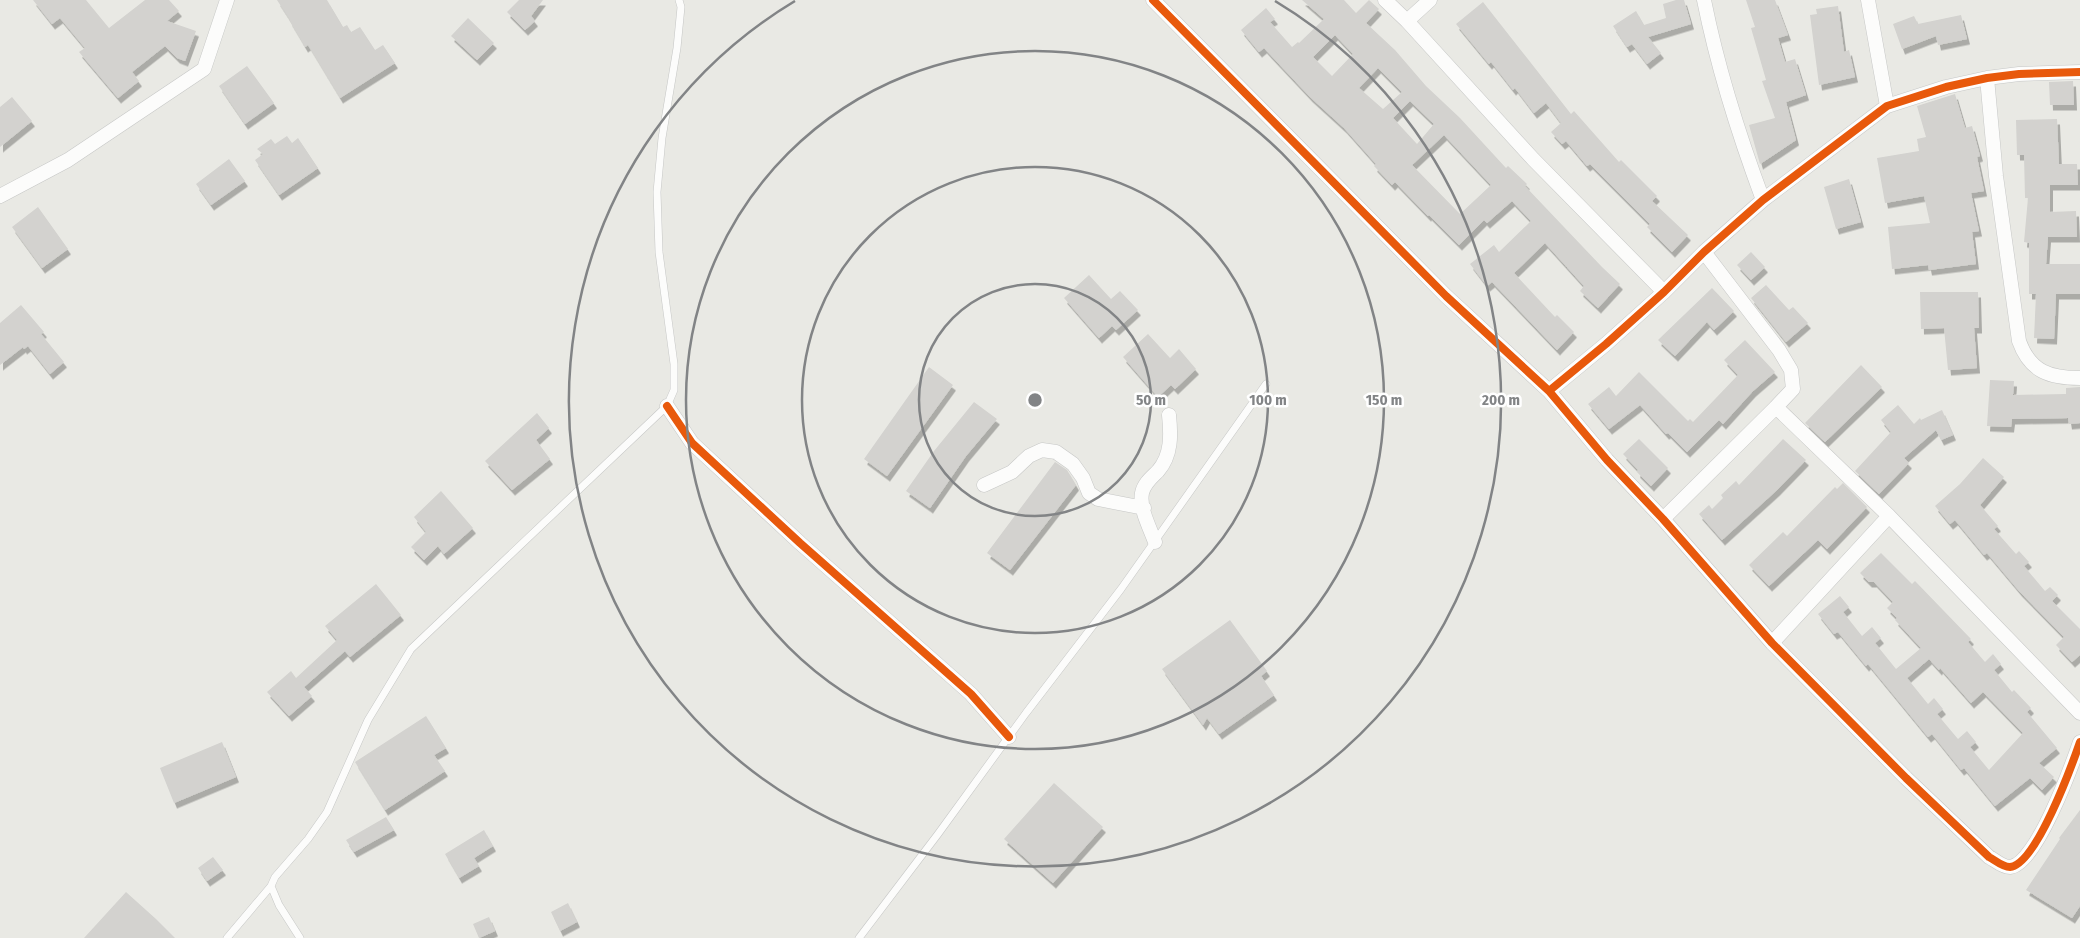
<svg xmlns="http://www.w3.org/2000/svg" width="2080" height="938" font-family="'Fira Sans Condensed',sans-serif">
  <defs>
    <filter id="shadow"><feDropShadow dx="3" dy="5.5" stdDeviation="0" flood-color="#0004"/></filter>
  </defs>
  <rect width="100%" height="100%" fill="#e9e9e4"/>
  <path fill="#d3d2cf" fill-rule="evenodd" filter="url(#shadow)" d="M 33,0 L 86,0 L 109,28 L 145,0 L 169,0 L 179,11 L 167,21 L 196,31 L 185,61 L 177,58 L 165,46 L 132,72 L 139,81 L 118,98 L 79,52 L 85,48 L 60,18 L 52,24 Z
    M 277,0 L 327,0 L 343,27 L 347,25 L 351,32 L 360,27 L 375,50 L 383,45 L 395,63 L 340,98 L 308,45 L 305,47 L 289,20 L 290,20 Z
    M 519,0 L 543,0 L 531,16 L 535,21 L 525,30 L 507,12 Z
    M 1302,0 L 1344,0 L 1356,13 L 1369,0 L 1379,9 L 1366,23 L 1395,50 L 1426,86 L 1460,118 L 1506,168 L 1508,166 L 1527,184 L 1525,186 L 1602,267 L 1620,284 L 1598,308 L 1580,291 L 1584,286 L 1545,243 L 1514,273 L 1555,317 L 1557,315 L 1574,332 L 1557,350 L 1492,282 L 1487,286 L 1470,264 L 1494,245 L 1499,252 L 1531,221 L 1512,201 L 1487,223 L 1484,220 L 1459,245 L 1429,215 L 1428,216 L 1395,182 L 1392,185 L 1374,166 L 1376,164 L 1344,128 L 1310,97 L 1264,48 L 1259,52 L 1241,30 L 1266,8 L 1275,19 L 1270,22 L 1292,47 L 1298,42 L 1299,43 L 1324,19 ZM 1335,35 L 1353,54 L 1332,76 L 1313,57 ZM 1378,68 L 1402,92 L 1383,109 L 1359,88 ZM 1410,101 L 1434,124 L 1417,144 L 1393,118 ZM 1444,135 L 1491,185 L 1460,214 L 1412,165 Z
    M 1676,0 L 1684,0 L 1691,24 L 1648,37 L 1661,53 L 1647,64 L 1632,44 L 1627,47 L 1613,26 L 1636,11 L 1644,25 L 1666,18 L 1663,4 Z
    M 1746,0 L 1775,0 L 1788,35 L 1778,38 L 1785,62 L 1795,59 L 1806,95 L 1786,102 L 1796,140 L 1760,164 L 1749,125 L 1775,118 L 1762,81 L 1766,80 L 1751,28 L 1755,27 Z
    M 1483,2 L 1571,114 L 1574,111 L 1619,162 L 1621,160 L 1657,196 L 1652,201 L 1688,235 L 1672,252 L 1647,227 L 1650,224 L 1590,164 L 1587,166 L 1566,141 L 1562,144 L 1551,132 L 1561,123 L 1546,103 L 1534,113 L 1515,88 L 1513,90 L 1491,62 L 1489,64 L 1456,24 Z
    M 1838,6 L 1844,52 L 1849,50 L 1855,77 L 1819,85 L 1810,15 L 1817,14 L 1816,9 Z
    M 1961,15 L 1967,39 L 1938,45 L 1936,36 L 1902,49 L 1893,24 L 1914,16 L 1918,24 Z
    M 468,18 L 494,43 L 477,60 L 451,36 Z
    M 247,66 L 274,103 L 245,124 L 219,86 Z
    M 2073,81 L 2074,105 L 2050,105 L 2049,82 Z
    M 1955,94 L 1965,128 L 1972,126 L 1980,156 L 1977,157 L 1984,191 L 1971,193 L 1979,231 L 1972,232 L 1976,264 L 1929,270 L 1928,265 L 1892,269 L 1888,227 L 1930,223 L 1924,196 L 1885,203 L 1877,158 L 1919,151 L 1917,139 L 1926,137 L 1917,106 Z
    M 12,97 L 32,121 L 0,147 L 0,107 Z
    M 2057,119 L 2059,164 L 2077,164 L 2078,185 L 2050,185 L 2050,212 L 2076,211 L 2077,237 L 2048,237 L 2046,264 L 2080,264 L 2080,294 L 2056,294 L 2054,339 L 2034,338 L 2036,294 L 2029,294 L 2029,243 L 2024,242 L 2028,198 L 2025,198 L 2024,155 L 2017,155 L 2016,120 Z
    M 287,136 L 292,143 L 298,138 L 318,168 L 279,195 L 255,160 L 263,154 L 257,149 L 271,139 L 275,144 Z
    M 229,159 L 245,181 L 211,205 L 196,184 Z
    M 1849,179 L 1861,222 L 1836,229 L 1824,187 Z
    M 38,207 L 68,249 L 42,268 L 12,227 Z
    M 1751,252 L 1765,267 L 1751,280 L 1737,265 Z
    M 1089,275 L 1111,299 L 1120,291 L 1138,310 L 1116,330 L 1112,326 L 1099,338 L 1064,298 Z
    M 1766,285 L 1789,310 L 1793,307 L 1808,323 L 1786,342 L 1751,298 Z
    M 1712,288 L 1734,311 L 1714,330 L 1707,322 L 1675,356 L 1658,340 Z
    M 1920,292 L 1978,292 L 1979,328 L 1974,328 L 1977,368 L 1948,370 L 1944,328 L 1921,329 Z
    M 21,305 L 44,332 L 41,334 L 64,362 L 50,374 L 28,346 L 24,349 L 23,347 L 0,365 L 0,323 Z
    M 1148,334 L 1170,358 L 1179,349 L 1196,369 L 1175,389 L 1171,385 L 1158,397 L 1123,357 Z
    M 1745,340 L 1775,372 L 1753,391 L 1723,424 L 1719,420 L 1687,452 L 1668,433 L 1666,434 L 1640,405 L 1609,429 L 1588,404 L 1609,387 L 1616,396 L 1639,372 L 1688,421 L 1690,419 L 1693,422 L 1738,375 L 1724,360 Z
    M 1861,365 L 1882,387 L 1825,442 L 1805,423 Z
    M 929,367 L 953,385 L 887,476 L 864,459 Z
    M 1990,380 L 2014,381 L 2013,395 L 2066,394 L 2066,388 L 2080,387 L 2080,423 L 2069,424 L 2068,418 L 2012,419 L 2011,427 L 1987,426 Z
    M 974,402 L 997,419 L 966,456 L 930,508 L 906,491 L 934,451 Z
    M 1898,405 L 1914,424 L 1920,418 L 1921,420 L 1942,410 L 1953,435 L 1941,440 L 1936,430 L 1904,458 L 1909,463 L 1879,494 L 1855,471 L 1891,432 L 1881,420 Z
    M 537,413 L 549,428 L 536,440 L 550,459 L 512,490 L 485,461 Z
    M 1639,439 L 1668,468 L 1651,486 L 1637,472 L 1638,470 L 1623,454 Z
    M 1783,439 L 1806,460 L 1777,490 L 1722,540 L 1699,514 L 1709,505 L 1712,509 L 1723,498 L 1721,495 L 1736,481 L 1739,485 Z
    M 1983,458 L 2004,477 L 1980,505 L 1998,526 L 1994,529 L 2016,554 L 2019,551 L 2029,562 L 2024,566 L 2045,591 L 2050,587 L 2058,595 L 2052,601 L 2080,629 L 2080,655 L 2072,662 L 2056,645 L 2064,637 L 2019,591 L 1987,553 L 1984,555 L 1955,520 L 1950,524 L 1935,506 L 1960,484 Z
    M 1055,462 L 1067,470 L 1076,485 L 1010,570 L 987,553 Z
    M 1843,483 L 1867,507 L 1827,549 L 1818,540 L 1769,586 L 1749,565 L 1783,532 L 1787,536 L 1835,487 L 1837,489 Z
    M 441,491 L 473,528 L 444,554 L 438,546 L 424,560 L 411,547 L 426,532 L 414,517 Z
    M 1881,553 L 1912,584 L 1915,581 L 1971,639 L 1968,642 L 1985,662 L 1993,654 L 2001,664 L 1994,670 L 2012,692 L 2014,690 L 2031,708 L 2027,712 L 2057,748 L 2039,763 L 2054,777 L 2042,790 L 2030,778 L 1995,806 L 1964,768 L 1961,770 L 1932,734 L 1928,737 L 1868,664 L 1866,666 L 1838,632 L 1834,634 L 1818,614 L 1840,596 L 1849,607 L 1843,612 L 1862,636 L 1872,627 L 1881,638 L 1875,643 L 1896,669 L 1921,648 L 1895,620 L 1897,618 L 1887,608 L 1893,602 L 1874,582 L 1869,582 L 1860,573 ZM 1929,659 L 1939,670 L 1940,668 L 1971,703 L 1983,692 L 2023,733 L 1989,770 L 1970,747 L 1976,742 L 1967,731 L 1958,739 L 1937,714 L 1943,709 L 1934,698 L 1928,704 L 1907,678 Z
    M 376,584 L 401,615 L 350,657 L 345,651 L 304,687 L 312,696 L 289,716 L 267,692 L 291,671 L 296,678 L 337,640 L 325,626 Z
    M 1230,620 L 1267,671 L 1261,676 L 1274,695 L 1219,734 L 1207,718 L 1203,725 L 1162,669 Z
    M 426,716 L 446,748 L 434,755 L 445,771 L 385,810 L 355,762 Z
    M 222,742 L 236,777 L 174,803 L 160,768 Z
    M 1054,783 L 1103,827 L 1053,883 L 1004,839 Z
    M 2080,810 L 2080,906 L 2072,918 L 2026,890 L 2060,839 L 2059,838 Z
    M 386,817 L 394,830 L 354,852 L 346,840 Z
    M 484,830 L 493,846 L 474,858 L 479,866 L 459,878 L 445,854 Z
    M 213,857 L 223,870 L 207,881 L 198,868 Z
    M 126,892 L 156,919 L 175,938 L 84,938 Z
    M 568,903 L 577,922 L 560,931 L 551,912 Z
    M 489,917 L 495,931 L 479,938 L 473,924 Z"/>
  <g fill="none" stroke-linecap="round" stroke-linejoin="round">
    <defs>
      <path id="service" d="M 227,938 L 271,886
        M 300,938 L 279,905 L 271,886 L 275,877 L 308,839 L 327,812 L 368,720 L 411,649 L 667,406 L 674,390 L 674,364 L 659,252 L 657,192 L 662,138 L 677,48 L 681,7 L 679,0
        M 859,938 L 938,834 L 1026,713 L 1121,589 L 1266,384"/>
      <path id="minor" d="M 1153,0 L 1446,296 L 1549,391 L 1607,460 L 1663,519 L 1772,643 L 1906,778 L 1989,857 C 1995,860 2002,867 2010,867 C 2036,865 2072,765 2080,742
        M 1385,0 L 1407,21 L 1533,159 L 1664,292
        M 1704,0 C 1718,70 1738,133 1763,200
        M 1868,0 L 1887,106
        M 1407,21 L 1430,0
        M 1987,78 L 1996,176 L 2019,341 C 2030,372 2050,378 2080,378
        M 0,196 L 68,160 L 204,69 L 227,0
        M 1704,252 L 1779,350 L 1791,370 L 1793,389 L 1776,407 L 1889,516 L 2080,713
        M 1549,391 L 1606,344 L 1664,292 L 1704,252 L 1763,200 L 1887,106 L 1946,87 L 1987,78 L 2019,74 L 2080,72
        M 667,406 L 692,443 L 800,543 L 971,694 L 1009,737
        M 984,485 L 1012,472 L 1029,456 L 1042,450 L 1056,452 L 1073,464 L 1083,478 L 1089,493 L 1098,499 L 1144,508
        M 1663,519 L 1776,407
        M 1155,542 C 1150,528 1139,508 1142,493 C 1144,483 1152,477 1158,471 C 1172,455 1171,434 1169,415
        M 1772,643 L 1889,516"/>
    </defs>
    <use href="#service" stroke="#c6c7c6" stroke-width="8"/>
    <use href="#minor" stroke="#c6c7c6" stroke-width="15"/>
    <use href="#service" stroke="#fcfcfb" stroke-width="7"/>
    <use href="#minor" stroke="#fcfcfb" stroke-width="14"/>
    <defs>
      <path id="cycleway" d="M 1153,0 L 1446,296 L 1549,391 L 1607,460 L 1663,519 L 1772,643 L 1906,778 L 1989,857 C 1995,860 2002,867 2010,867 C 2036,865 2072,765 2080,742
        M 1549,391 L 1606,344 L 1664,292 L 1704,252 L 1763,200 L 1887,106 L 1946,87 L 1987,78 L 2019,74 L 2080,72
        M 667,406 L 692,443 L 800,543 L 971,694 L 1009,737"/>
    </defs>
    <use href="#cycleway" stroke="#fff" stroke-width="11"/>
    <use href="#cycleway" stroke="#e8590c" stroke-width="8"/>
  </g>
  <g fill="none" stroke="#828486" stroke-width="2.5">
    <circle cx="1035" cy="400" r="116"/>
    <circle cx="1035" cy="400" r="233"/>
    <circle cx="1035" cy="400" r="349"/>
    <path d="M1275 1A466 466 0 1 1 795 1"/>
  </g>
  <circle cx="1035" cy="400" r="8" fill="#828486" stroke="#fff" stroke-width="2.5"/>
  <g font-size="15" text-anchor="middle" font-weight="bold" fill="#828486" stroke="#fff" stroke-width="5" stroke-linejoin="round" paint-order="stroke">
    <text x="1151" y="405">50 m</text>
    <text x="1268" y="405">100 m</text>
    <text x="1384" y="405">150 m</text>
    <text x="1501" y="405">200 m</text>
  </g>
</svg>
